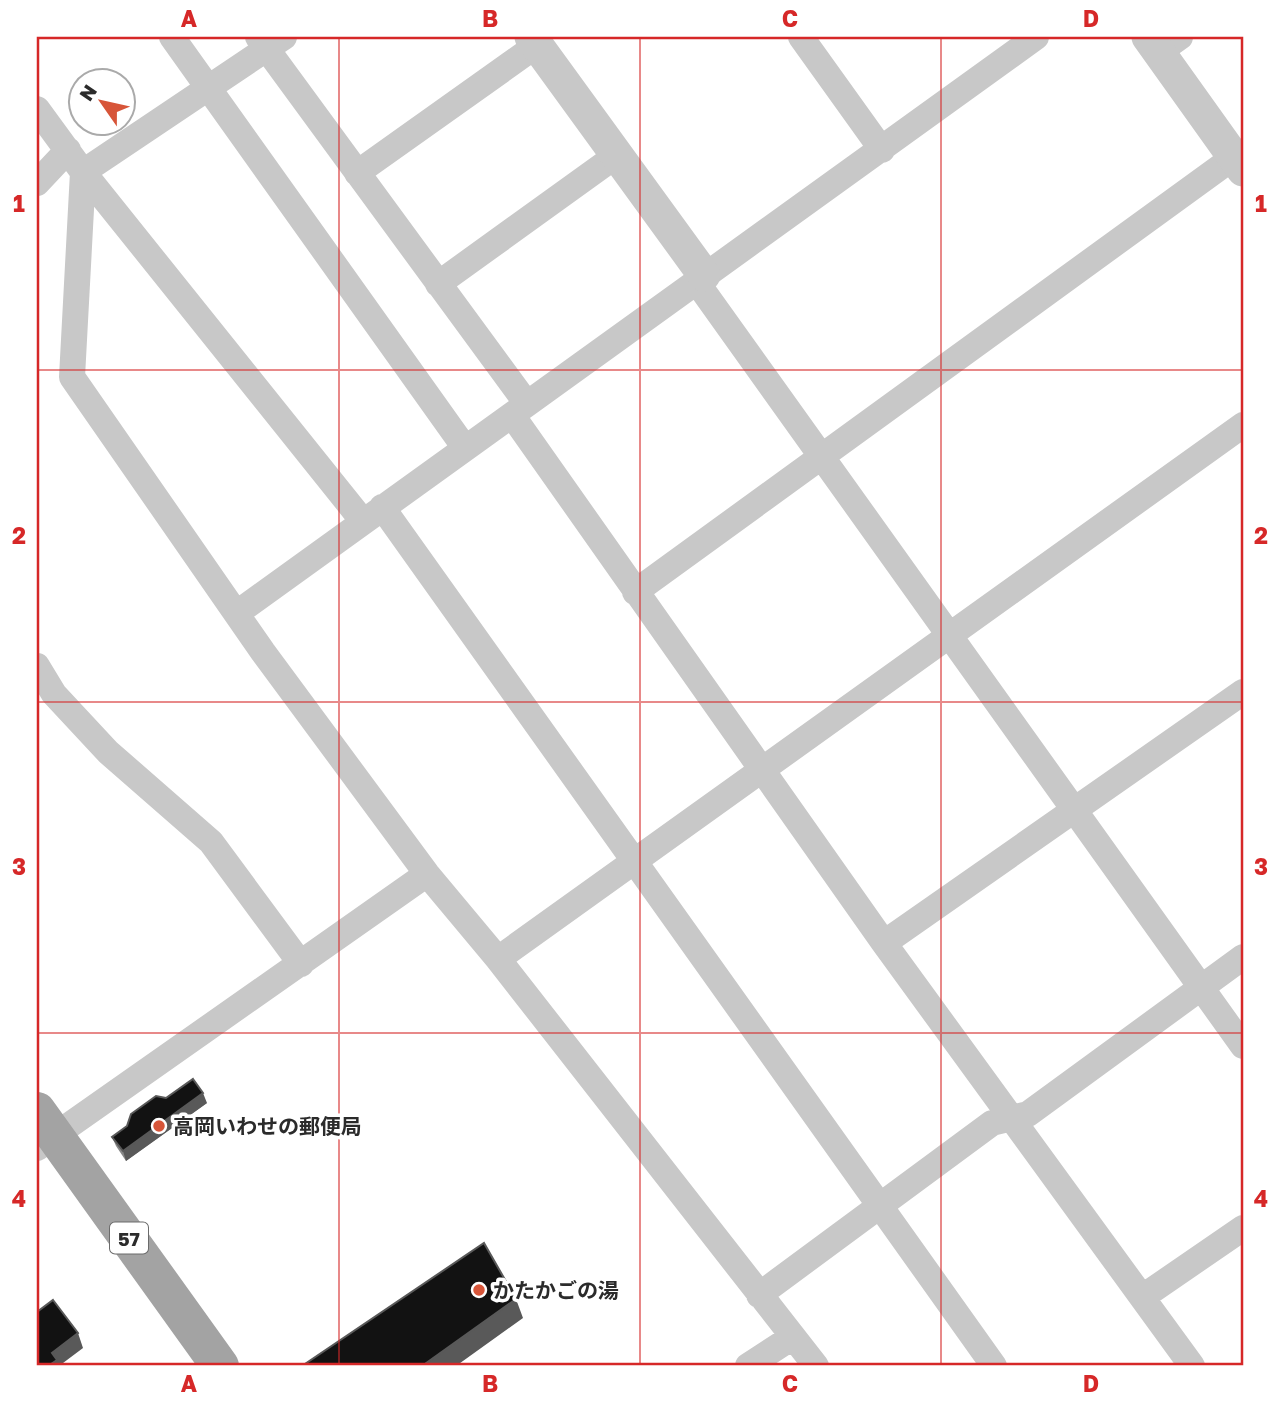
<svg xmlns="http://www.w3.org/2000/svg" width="1280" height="1403" font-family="'Golos Text','Noto Sans JP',sans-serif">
  <rect width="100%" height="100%" fill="#fff"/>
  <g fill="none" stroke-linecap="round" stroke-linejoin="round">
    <path stroke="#c8c8c8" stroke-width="26" d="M 172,37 L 465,448
      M 258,37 L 527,404
      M 284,37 L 83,172 L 72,377 L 263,652 L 427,874 L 498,959 L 816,1366
      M 801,37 L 882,150
      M 1159,52 L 1180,37
      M 37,109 L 83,172 L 362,520
      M 357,173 L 537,45
      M 37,183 L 68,150
      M 696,281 L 1243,1046
      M 438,284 L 617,155
      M 512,415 L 884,943 L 1192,1366
      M 382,507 L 994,1366
      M 635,592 L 1234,157
      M 237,613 L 1036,37
      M 37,666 L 54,694 L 108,752 L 211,842 L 301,964
      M 884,943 L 1243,692
      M 498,959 L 1243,425
      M 37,1148 L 427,874
      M 759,1295 L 992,1123 L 1028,1114 L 1243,957
      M 1144,1296 L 1243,1228
      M 748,1366 L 791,1338"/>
    <path stroke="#c8c8c8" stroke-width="33" d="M 531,37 L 704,275
      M 1148,37 L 1243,170"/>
    <path stroke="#a3a3a3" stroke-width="38" d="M 37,1111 L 220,1366"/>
  </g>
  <path fill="#888" d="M 166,1098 L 207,1103 L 126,1161 L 116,1146 L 112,1137 Z"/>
  <path fill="#595959" d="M 203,1093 L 207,1103 L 126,1161 L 123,1151 Z
    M 516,1299 L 523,1318 L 456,1366 L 422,1366 Z
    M 78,1333 L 83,1348 L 59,1366 L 48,1366 L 52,1353 Z"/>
  <path fill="#121212" stroke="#595959" stroke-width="2" d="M 193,1079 L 203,1093 L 123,1151 L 112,1137 L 127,1126 L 131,1114 L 156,1096 L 166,1098 Z
    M 484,1243 L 516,1299 L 422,1366 L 302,1366 Z
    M 53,1300 L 78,1333 L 52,1353 L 57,1360 L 48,1366 L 37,1366 L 37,1312 Z"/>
  <path fill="none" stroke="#d62828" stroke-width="2" stroke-opacity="0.55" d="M 339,37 L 339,1366M 640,37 L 640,1366M 941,37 L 941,1366M 37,370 L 1243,370M 37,702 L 1243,702M 37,1033 L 1243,1033"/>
  <g fill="#d75539" stroke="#fff" stroke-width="2.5">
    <circle cx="159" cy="1126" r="7"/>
    <circle cx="479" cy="1290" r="7"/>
  </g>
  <g text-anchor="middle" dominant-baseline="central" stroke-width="7" stroke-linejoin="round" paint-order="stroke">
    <rect fill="#fff" stroke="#6b6b6b" stroke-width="2" x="110" y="1222.5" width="38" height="31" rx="5"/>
    <g font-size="19" font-weight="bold" fill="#2b2b2b">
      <text x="129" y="1238">57</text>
    </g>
    <g font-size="21" font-weight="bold" fill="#2b2b2b" stroke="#fff" text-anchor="start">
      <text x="173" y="1126">高岡いわせの郵便局</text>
      <text x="493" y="1290">かたかごの湯</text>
    </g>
  </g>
  <rect width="1280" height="1403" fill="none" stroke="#ffffff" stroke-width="77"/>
  <g transform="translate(102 102) rotate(304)"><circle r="33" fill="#ffffff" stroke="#aaaaaa" stroke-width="2"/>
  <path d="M0-5L12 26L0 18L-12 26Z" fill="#d75539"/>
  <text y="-10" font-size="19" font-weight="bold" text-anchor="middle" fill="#2b2b2b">N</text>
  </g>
  <rect x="38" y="38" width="1204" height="1326" fill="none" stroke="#d62828" stroke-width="2.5"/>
  <g font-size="23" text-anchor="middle" font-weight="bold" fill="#d62828">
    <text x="189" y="27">A</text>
    <text x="490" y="27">B</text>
    <text x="790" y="27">C</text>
    <text x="1091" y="27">D</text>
    <text x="19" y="212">1</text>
    <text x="1261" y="212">1</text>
    <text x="19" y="544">2</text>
    <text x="1261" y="544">2</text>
    <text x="19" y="875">3</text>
    <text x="1261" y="875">3</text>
    <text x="19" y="1207">4</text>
    <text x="1261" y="1207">4</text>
    <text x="189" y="1392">A</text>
    <text x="490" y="1392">B</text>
    <text x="790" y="1392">C</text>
    <text x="1091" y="1392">D</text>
  </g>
</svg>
